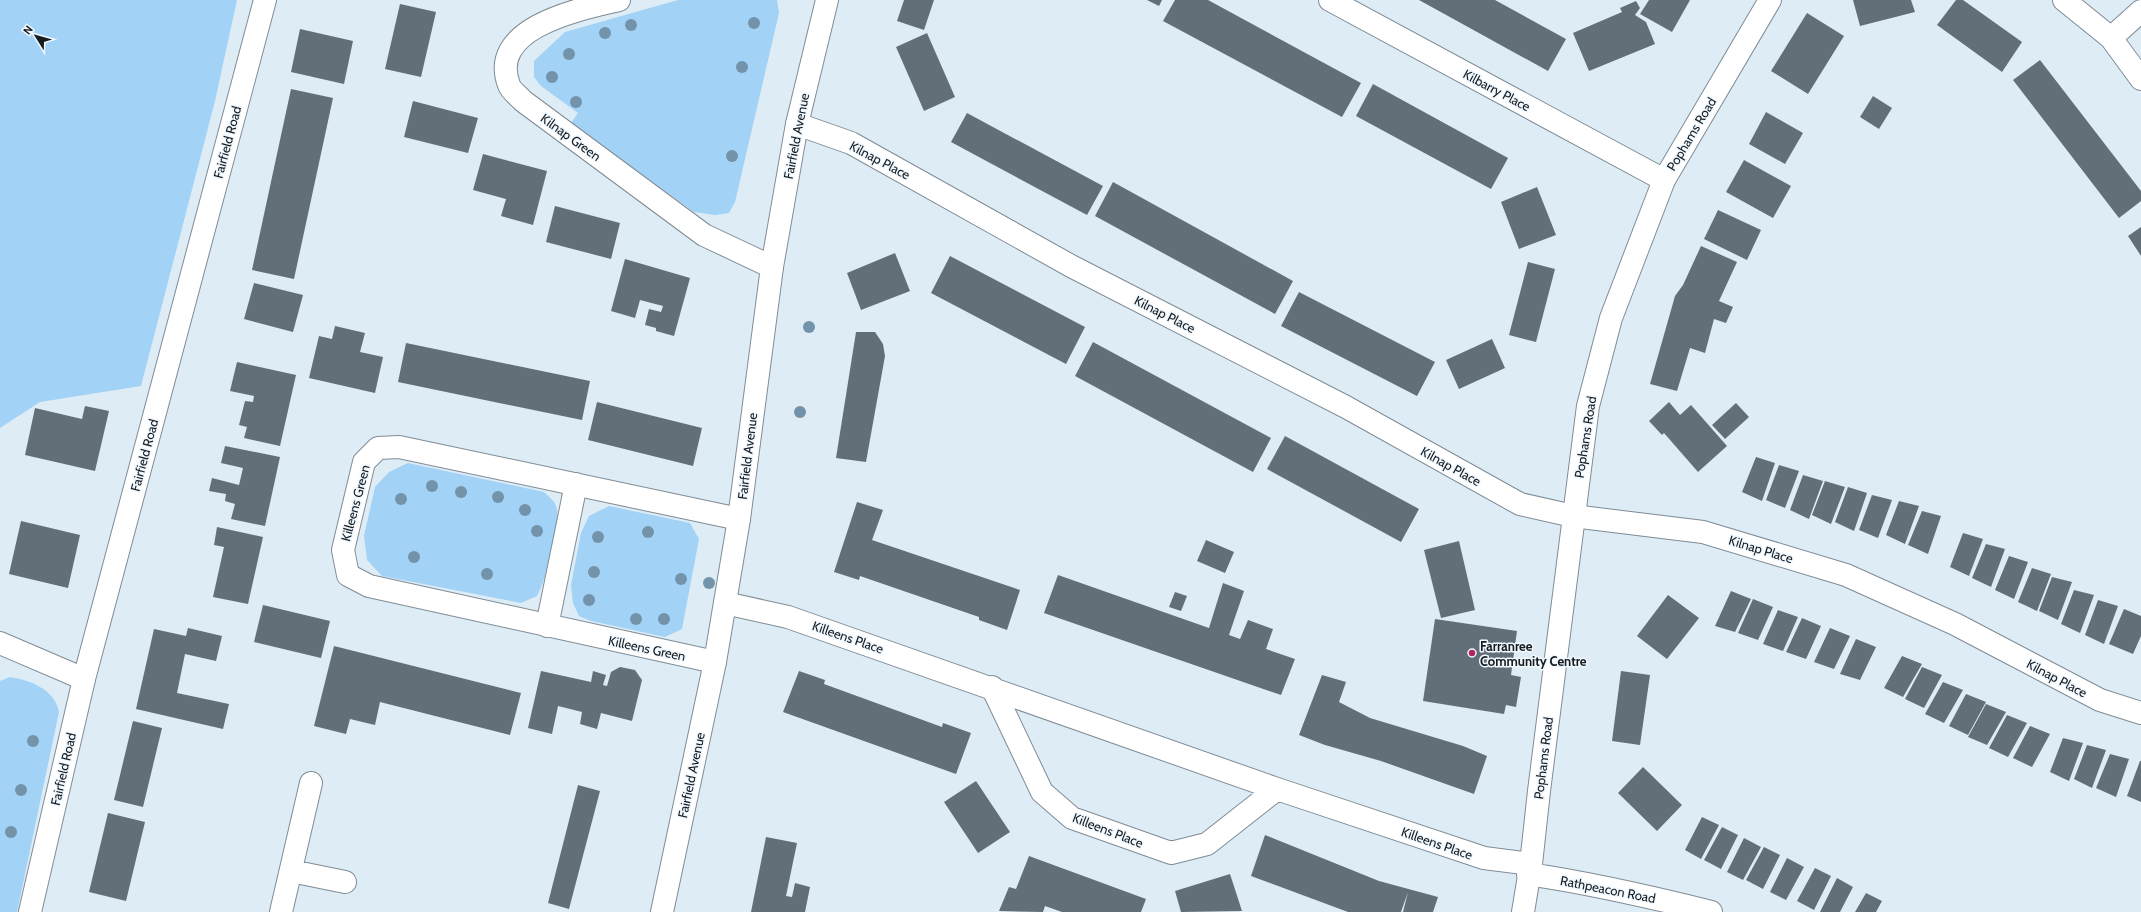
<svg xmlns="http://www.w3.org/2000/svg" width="2141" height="912" font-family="Cabin,sans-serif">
  <rect width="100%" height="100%" fill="#deecf6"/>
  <path fill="#a2d2f6" d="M 0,0 L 237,0 L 215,101 L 141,386 L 40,402 L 0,428 Z
    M 678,0 L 777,0 L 779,13 L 735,202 L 729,213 L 715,215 L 694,212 L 571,123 L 578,113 L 541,86 L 534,77 L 534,61 L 565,32 Z
    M 408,463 L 544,492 C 548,496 555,501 556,506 C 563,524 546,579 537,596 L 521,603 L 382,576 L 367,560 L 364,536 L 375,487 L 389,472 Z
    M 609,506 L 690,523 L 699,539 L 682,629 L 665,637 L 591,621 L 579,616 L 573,603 L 571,585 L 581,533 L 589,516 Z
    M 10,677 C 31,680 55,690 59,712 L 17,912 L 0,912 L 0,681 Z"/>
  <path fill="#636f78" d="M 904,0 L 934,0 L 924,30 L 897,21 Z
    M 1147,0 L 1162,0 L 1159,6 Z
    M 1175,0 L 1208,0 L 1361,83 L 1342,117 L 1163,21 Z
    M 1419,0 L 1495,0 L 1566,39 L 1548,71 Z
    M 1649,0 L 1690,0 L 1672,32 L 1640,14 Z
    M 1853,0 L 1911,0 L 1915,12 L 1860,26 Z
    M 1956,0 L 1963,0 L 2022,42 L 2002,72 L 1937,25 Z
    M 1636,1 L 1640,8 L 1635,15 L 1646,22 L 1655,44 L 1589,71 L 1573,33 L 1622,12 L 1620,8 Z
    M 400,4 L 436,12 L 421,77 L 385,69 Z
    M 1807,13 L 1844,36 L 1808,94 L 1771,71 Z
    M 300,29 L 353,41 L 344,84 L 291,72 Z
    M 927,33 L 955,97 L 924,111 L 896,47 Z
    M 2040,60 L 2141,191 L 2141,201 L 2119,218 L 2013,80 Z
    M 1373,84 L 1508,158 L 1491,189 L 1356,116 Z
    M 291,89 L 333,98 L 294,279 L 252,270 Z
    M 1873,96 L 1892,108 L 1879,129 L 1860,117 Z
    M 413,101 L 478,118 L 468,153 L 404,137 Z
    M 1766,112 L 1803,133 L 1785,164 L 1749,144 Z
    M 967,113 L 1103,186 L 1087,215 L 951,142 Z
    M 483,154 L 547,171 L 533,225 L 501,216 L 506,199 L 473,190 Z
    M 1744,160 L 1791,186 L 1773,218 L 1726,192 Z
    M 1113,182 L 1293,281 L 1275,314 L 1095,216 Z
    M 1537,187 L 1556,235 L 1519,249 L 1501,202 Z
    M 555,206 L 620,223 L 611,259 L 546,242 Z
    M 1718,210 L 1761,230 L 1747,260 L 1704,239 Z
    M 2141,227 L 2141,256 L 2128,236 Z
    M 1701,246 L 1737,262 L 1719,301 L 1733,307 L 1726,323 L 1714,319 L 1705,353 L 1690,348 L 1677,391 L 1650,384 L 1675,296 L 1683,285 Z
    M 895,253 L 910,291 L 861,310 L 847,273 Z
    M 950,256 L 1085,327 L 1066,364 L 931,293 Z
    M 625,259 L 690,278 L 674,336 L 656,331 L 656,328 L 645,325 L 649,309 L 661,312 L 663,306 L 640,300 L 635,318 L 611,311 Z
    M 1528,262 L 1555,269 L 1536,342 L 1509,335 Z
    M 254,283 L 303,295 L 293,332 L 244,319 Z
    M 1299,292 L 1435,362 L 1417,396 L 1281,326 Z
    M 335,326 L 365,333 L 360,352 L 383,357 L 375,393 L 309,378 L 319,336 L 332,339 Z
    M 856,332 L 875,332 L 883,344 L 885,356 L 866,462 L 836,458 Z
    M 1492,339 L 1505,368 L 1459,389 L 1446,360 Z
    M 1093,342 L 1271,438 L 1253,472 L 1075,376 Z
    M 406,343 L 590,381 L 582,420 L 398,382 Z
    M 237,362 L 296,375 L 280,446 L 244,438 L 247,427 L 239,425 L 245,401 L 253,402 L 254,396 L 230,391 Z
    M 597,402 L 702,428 L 693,466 L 588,440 Z
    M 1669,402 L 1680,415 L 1691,405 L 1727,446 L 1698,472 L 1664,433 L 1662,435 L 1649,421 Z
    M 1736,403 L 1749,417 L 1725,439 L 1712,425 Z
    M 85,406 L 109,411 L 95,471 L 25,455 L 35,408 L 82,419 Z
    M 1285,436 L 1419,509 L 1401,542 L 1267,469 Z
    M 225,446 L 280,457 L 265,526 L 231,519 L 235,504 L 225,501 L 226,494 L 209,491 L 212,478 L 239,485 L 243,468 L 221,463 Z
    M 1756,457 L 1775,463 L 1762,501 L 1742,492 Z
    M 1779,465 L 1799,471 L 1785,508 L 1766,500 Z
    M 1803,475 L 1823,481 L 1809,519 L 1790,510 Z
    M 1825,481 L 1845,487 L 1831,524 L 1812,515 Z
    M 1848,487 L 1867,493 L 1854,531 L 1835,522 Z
    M 1872,495 L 1892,500 L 1878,538 L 1859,530 Z
    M 1899,501 L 1919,506 L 1905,544 L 1886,535 Z
    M 857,502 L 883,510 L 872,540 L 1020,590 L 1007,630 L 979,620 L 979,617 L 860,576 L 859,580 L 834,572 Z
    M 1922,511 L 1941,516 L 1928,554 L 1908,545 Z
    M 21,521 L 80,535 L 68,588 L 9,574 Z
    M 217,527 L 263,537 L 248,604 L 213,597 L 224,547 L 214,545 Z
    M 1963,533 L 1983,539 L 1969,576 L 1950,567 Z
    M 1206,540 L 1234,552 L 1225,573 L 1197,561 Z
    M 1459,541 L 1475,610 L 1441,618 L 1424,550 Z
    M 1986,544 L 2005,549 L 1991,587 L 1972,578 Z
    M 2009,556 L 2028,562 L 2014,599 L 1995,590 Z
    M 2032,568 L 2051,574 L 2037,611 L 2018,602 Z
    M 1058,575 L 1209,628 L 1223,583 L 1244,591 L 1229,635 L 1240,639 L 1248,620 L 1273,629 L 1266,649 L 1295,659 L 1281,695 L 1044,613 Z
    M 2052,577 L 2072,582 L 2058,620 L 2039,611 Z
    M 2074,590 L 2094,595 L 2080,633 L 2061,624 Z
    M 1731,591 L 1751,599 L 1735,632 L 1715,626 Z
    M 1175,592 L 1187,596 L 1181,611 L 1169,607 Z
    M 1668,595 L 1699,618 L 1667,659 L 1637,636 Z
    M 1753,599 L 1773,607 L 1758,640 L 1738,633 Z
    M 2098,600 L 2118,606 L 2104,644 L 2085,635 Z
    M 263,605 L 330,621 L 321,658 L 254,642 Z
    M 2124,609 L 2141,616 L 2141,636 L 2133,654 L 2109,644 Z
    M 1778,610 L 1798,617 L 1783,651 L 1763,644 Z
    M 1802,618 L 1821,626 L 1806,659 L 1786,652 Z
    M 1435,619 L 1517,631 L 1511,675 L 1521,677 L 1516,707 L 1506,705 L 1504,714 L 1423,701 Z
    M 188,628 L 222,636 L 216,661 L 185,654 L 177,693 L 229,704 L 223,729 L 136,709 L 154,629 L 186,636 Z
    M 1830,628 L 1850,636 L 1834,669 L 1814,662 Z
    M 1856,639 L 1876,647 L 1860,680 L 1840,674 Z
    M 334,646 L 521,693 L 510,735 L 380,702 L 375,725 L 350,719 L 346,734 L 314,726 Z
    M 1902,656 L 1922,664 L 1903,697 L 1884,688 Z
    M 620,667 L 635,670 L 642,680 L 632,721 L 601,713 L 597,729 L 580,724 L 582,712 L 558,706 L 552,734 L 528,728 L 541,671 L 591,682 L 593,671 L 606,675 L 603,685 L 607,686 L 611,672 Z
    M 1922,667 L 1942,675 L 1924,708 L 1905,699 Z
    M 799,671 L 825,680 L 824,684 L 942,727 L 943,723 L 971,733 L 956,774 L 783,712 Z
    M 1621,671 L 1650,675 L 1640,745 L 1612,741 Z
    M 1322,675 L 1346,682 L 1339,702 L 1370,718 L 1463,746 L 1487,756 L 1474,794 L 1381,761 L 1325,745 L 1299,735 Z
    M 1943,682 L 1963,690 L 1944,723 L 1925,714 Z
    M 1966,694 L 1986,702 L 1968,735 L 1949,726 Z
    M 1986,704 L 2006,712 L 1987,745 L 1968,737 Z
    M 2007,715 L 2027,723 L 2008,757 L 1989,748 Z
    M 133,721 L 162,728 L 143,807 L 114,800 Z
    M 2030,726 L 2050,734 L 2032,767 L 2013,758 Z
    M 2063,738 L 2083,743 L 2069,781 L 2050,772 Z
    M 2087,745 L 2106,750 L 2092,788 L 2074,779 Z
    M 2110,754 L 2129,759 L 2116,797 L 2096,788 Z
    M 2140,761 L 2141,761 L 2141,802 L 2127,796 Z
    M 1643,767 L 1682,805 L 1657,831 L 1618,793 Z
    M 976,781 L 1010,832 L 978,853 L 944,802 Z
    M 578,785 L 600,791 L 569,909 L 548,903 Z
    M 108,813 L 145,822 L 126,901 L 89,892 Z
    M 1702,817 L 1719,825 L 1701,859 L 1685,850 Z
    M 1722,827 L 1738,835 L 1721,869 L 1704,860 Z
    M 1265,835 L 1379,881 L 1438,897 L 1433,912 L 1403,912 L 1408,892 L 1401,912 L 1348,912 L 1251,876 Z
    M 766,837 L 797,843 L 786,896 L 792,897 L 795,883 L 810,887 L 805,912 L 751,912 Z
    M 1744,838 L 1761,847 L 1743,880 L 1727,872 Z
    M 1764,847 L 1780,855 L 1763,889 L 1746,880 Z
    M 1029,856 L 1146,899 L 1141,912 L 1062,912 L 1045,906 L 1043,912 L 999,911 L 1009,887 L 1016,889 Z
    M 1787,858 L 1804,867 L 1786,900 L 1770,892 Z
    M 1815,868 L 1831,876 L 1814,910 L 1797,901 Z
    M 1230,874 L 1242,911 L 1181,912 L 1175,891 Z
    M 1837,878 L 1853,887 L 1840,912 L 1820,912 Z
    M 1866,893 L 1882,901 L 1876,912 L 1855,912 Z"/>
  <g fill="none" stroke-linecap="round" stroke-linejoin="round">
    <defs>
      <path id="street" d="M 619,0 C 581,9 487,27 509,85 C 511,91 519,96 523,101 L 704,235 L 772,267
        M 1330,0 L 1664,180
        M 2064,0 L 2111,38 L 2141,79
        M 2111,38 L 2141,11
        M 797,124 L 851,143 L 1071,266 L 1346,407 L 1520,504 L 1573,516 L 1703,532 L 1846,575 L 1955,624 L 2100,700 L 2141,713
        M 725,603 L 788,617 L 1277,789 L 1484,858 L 1531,864
        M 547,626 L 576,484
        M 0,643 L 84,679
        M 715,662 L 369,586 L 348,575 L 343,550 L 364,462 L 378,448 L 399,447 L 739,519
        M 992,687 L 1042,792 L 1072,818 L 1171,853 L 1207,844 L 1277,789
        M 291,871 L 345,882
        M 1528,874 C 1590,883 1651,897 1711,912
        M 281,912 L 311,783"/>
      <path id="secondary" d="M 30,912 L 84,679 L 265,0
        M 662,912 L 715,662 L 739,519 L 772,267 L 797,124 L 827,0
        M 1523,912 L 1531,864 L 1539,791 L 1588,406 L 1611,318 L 1664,180 L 1770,0"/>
    </defs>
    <use href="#street" stroke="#7f8c96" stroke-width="24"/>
    <use href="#secondary" stroke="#7f8c96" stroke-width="24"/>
    <use href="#street" stroke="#fff" stroke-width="22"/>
    <use href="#secondary" stroke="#fff" stroke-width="22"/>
  </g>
  <g fill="#7293aa">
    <circle cx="754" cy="23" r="6"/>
    <circle cx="631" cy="25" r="6"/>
    <circle cx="605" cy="33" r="6"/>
    <circle cx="569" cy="54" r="6"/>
    <circle cx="742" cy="67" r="6"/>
    <circle cx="552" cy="77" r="6"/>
    <circle cx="576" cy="102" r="6"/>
    <circle cx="732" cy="156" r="6"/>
    <circle cx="809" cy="327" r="6"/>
    <circle cx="800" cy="412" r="6"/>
    <circle cx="432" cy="486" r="6"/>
    <circle cx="461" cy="492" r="6"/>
    <circle cx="498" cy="497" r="6"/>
    <circle cx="401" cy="499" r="6"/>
    <circle cx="525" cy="510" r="6"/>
    <circle cx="537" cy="531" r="6"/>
    <circle cx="648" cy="532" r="6"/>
    <circle cx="598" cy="537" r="6"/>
    <circle cx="414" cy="557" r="6"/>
    <circle cx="594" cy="572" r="6"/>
    <circle cx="487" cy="574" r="6"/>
    <circle cx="681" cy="579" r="6"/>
    <circle cx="709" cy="583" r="6"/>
    <circle cx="589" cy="600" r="6"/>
    <circle cx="636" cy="619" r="6"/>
    <circle cx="664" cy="619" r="6"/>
    <circle cx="33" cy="741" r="6"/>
    <circle cx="21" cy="790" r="6"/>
    <circle cx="11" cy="832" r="6"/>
  </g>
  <circle fill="#b4265b" stroke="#f0f8ff" stroke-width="1.5" cx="1472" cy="653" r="4"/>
  <g text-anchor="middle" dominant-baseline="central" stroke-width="3" stroke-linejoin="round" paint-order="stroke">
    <g font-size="13" fill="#161b1f" stroke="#f0f8ff">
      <text transform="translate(1497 90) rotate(28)">Kilbarry Place</text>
      <text transform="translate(1691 134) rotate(-59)">Pophams Road</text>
      <text transform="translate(796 136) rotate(-79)">Fairfield Avenue</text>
      <text transform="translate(571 137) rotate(36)">Kilnap Green</text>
      <text transform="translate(227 142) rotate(-75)">Fairfield Road</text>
      <text transform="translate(880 160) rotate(28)">Kilnap Place</text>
      <text transform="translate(1165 314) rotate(27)">Kilnap Place</text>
      <text transform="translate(1585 437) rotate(-81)">Pophams Road</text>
      <text transform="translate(144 455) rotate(-75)">Fairfield Road</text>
      <text transform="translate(747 456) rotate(-83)">Fairfield Avenue</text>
      <text transform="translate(1451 466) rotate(29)">Kilnap Place</text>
      <text transform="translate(355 503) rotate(-75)">Killeens Green</text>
      <text transform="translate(1761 549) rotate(17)">Kilnap Place</text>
      <text transform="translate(848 637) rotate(19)">Killeens Place</text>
      <text transform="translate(647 648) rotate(12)">Killeens Green</text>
      <text transform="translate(2057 678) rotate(28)">Kilnap Place</text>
      <text transform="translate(1543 758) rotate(-83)">Pophams Road</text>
      <text transform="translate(63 769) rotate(-77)">Fairfield Road</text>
      <text transform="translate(691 775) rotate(-78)">Fairfield Avenue</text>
      <text transform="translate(1108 830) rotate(21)">Killeens Place</text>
      <text transform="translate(1437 843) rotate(19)">Killeens Place</text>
      <text transform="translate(1608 889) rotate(11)">Rathpeacon Road</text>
    </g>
    <g font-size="13" font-weight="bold" fill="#161b1f" stroke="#f0f8ff" text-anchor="start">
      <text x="1480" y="646">Farranree<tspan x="1480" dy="15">Community Centre</tspan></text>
    </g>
  </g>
  <g transform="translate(36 36) rotate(307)" stroke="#f0f8ff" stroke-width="3" paint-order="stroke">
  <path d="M0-3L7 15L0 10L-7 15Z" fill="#161b1f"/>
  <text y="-6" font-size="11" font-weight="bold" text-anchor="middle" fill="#161b1f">N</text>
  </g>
</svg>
